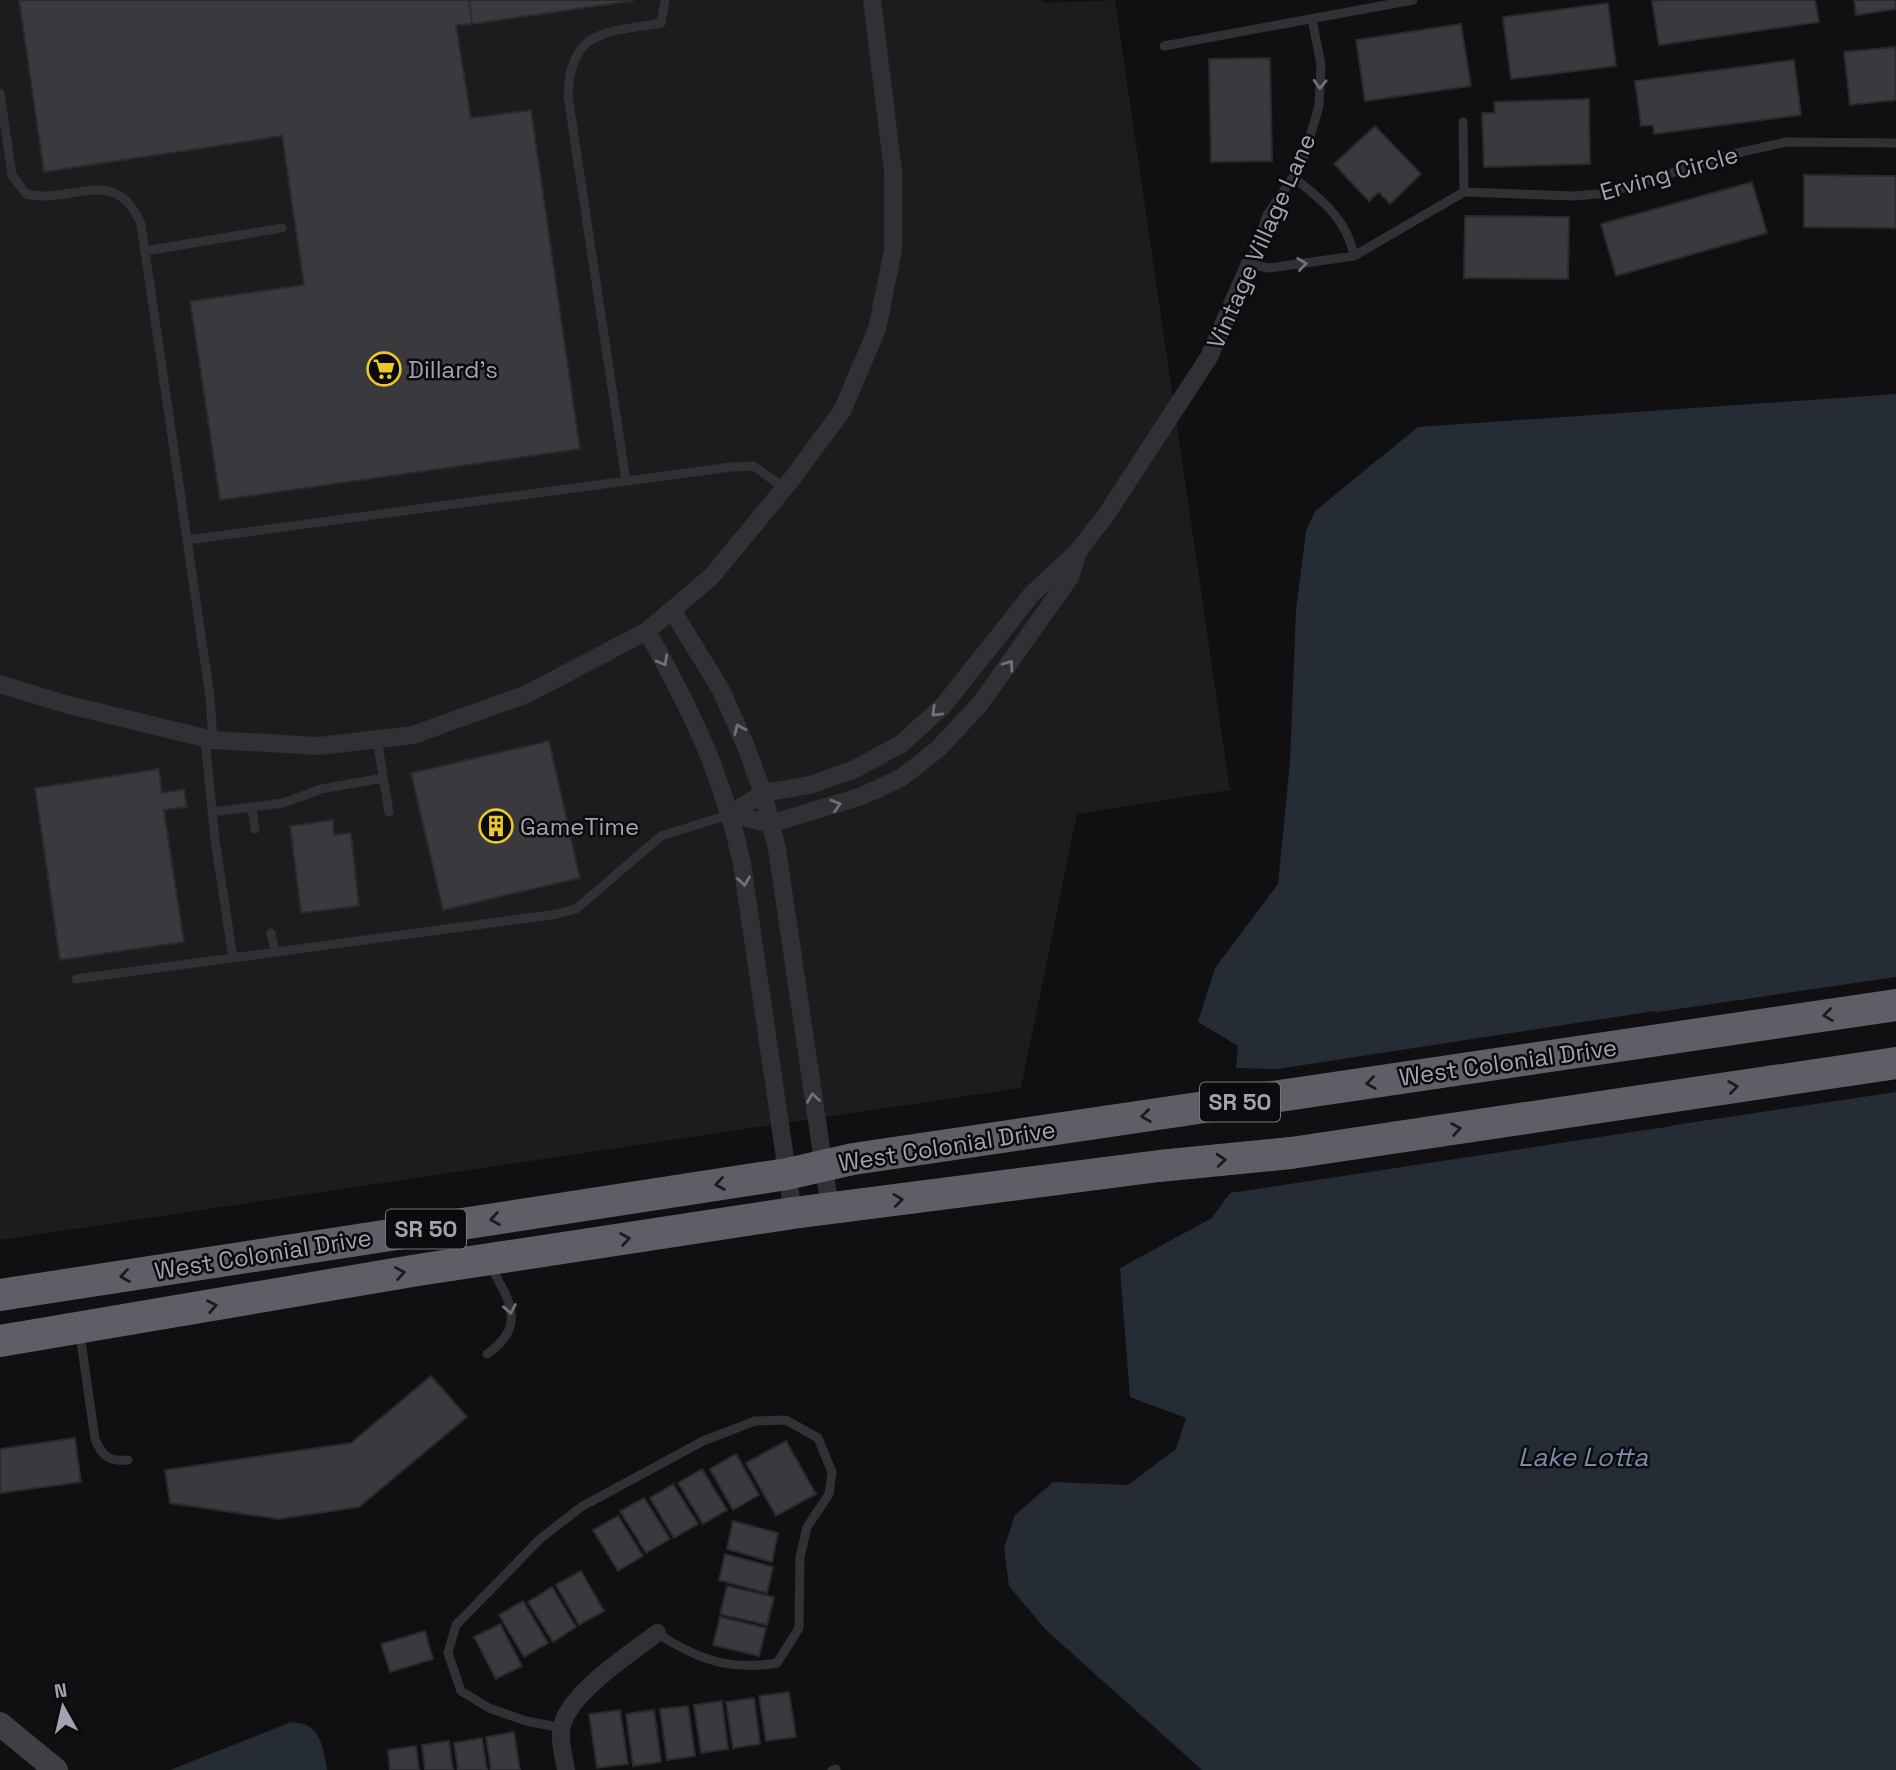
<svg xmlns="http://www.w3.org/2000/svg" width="1896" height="1770" font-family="'Space Grotesk',sans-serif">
  <rect width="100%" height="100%" fill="#100f11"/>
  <path fill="#1c1b1e" d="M 0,0 L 1043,0 L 1044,3 L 1115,0 L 1230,790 L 1077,814 L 1021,1088 L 0,1240 Z"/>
  <path fill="#262c34" d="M 1896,394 L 1896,1770 L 1202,1770 L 1046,1630 L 1009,1586 L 1004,1548 L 1015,1515 L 1053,1482 L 1128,1485 L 1176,1449 L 1186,1418 L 1130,1397 L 1120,1268 L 1212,1218 L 1230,1193 L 1672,1126 L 1655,1011 L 1277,1069 L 1236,1068 L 1238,1046 L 1198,1022 L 1215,968 L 1278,884 L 1290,762 L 1296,610 L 1306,531 L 1315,511 L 1418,427 Z
    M 291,1722 C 320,1723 323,1744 327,1770 L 170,1770 Z"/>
  <path fill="#100f11" d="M 1896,977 L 1896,1092 L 1668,1126 L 1651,1013 Z"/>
  <path fill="#3a393e" stroke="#2a292d" stroke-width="2" d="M 19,0 L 469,0 L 472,24 L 456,25 L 471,118 L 531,110 L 580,449 L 220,500 L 190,301 L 304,285 L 282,136 L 44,172 Z
    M 469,0 L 633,0 L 633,1 L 472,24 Z
    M 1661,0 L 1815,0 L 1819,22 L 1659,45 L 1652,1 Z
    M 1854,0 L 1896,0 L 1896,9 L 1856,15 Z
    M 1608,3 L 1616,66 L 1511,79 L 1503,17 Z
    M 1461,24 L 1471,86 L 1365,101 L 1356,40 Z
    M 1896,47 L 1896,100 L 1850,105 L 1844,52 Z
    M 1270,58 L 1272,161 L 1211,162 L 1209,59 Z
    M 1794,60 L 1801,115 L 1654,134 L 1653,125 L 1641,126 L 1635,81 Z
    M 1589,99 L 1590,164 L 1484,167 L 1482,113 L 1495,113 L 1494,102 Z
    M 1375,126 L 1421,174 L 1390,204 L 1379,192 L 1369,201 L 1334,164 Z
    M 1804,175 L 1896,176 L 1896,228 L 1804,227 Z
    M 1752,182 L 1767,233 L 1616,276 L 1601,224 Z
    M 1465,216 L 1569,217 L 1568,279 L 1464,278 Z
    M 549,741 L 580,878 L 443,910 L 411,773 Z
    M 159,769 L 162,793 L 184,789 L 187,807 L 164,810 L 184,942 L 60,960 L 35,788 Z
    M 333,820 L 334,835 L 351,833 L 359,906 L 301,913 L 290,826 Z
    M 431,1376 L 467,1417 L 359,1507 L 279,1519 L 170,1503 L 165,1470 L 351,1443 Z
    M 75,1438 L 81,1482 L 0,1493 L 0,1449 Z
    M 786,1441 L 816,1494 L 776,1516 L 746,1463 Z
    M 736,1454 L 759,1495 L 733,1510 L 710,1469 Z
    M 702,1469 L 727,1510 L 703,1524 L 678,1483 Z
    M 673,1484 L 698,1524 L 674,1538 L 650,1498 Z
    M 644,1498 L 670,1539 L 646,1553 L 620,1511 Z
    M 618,1516 L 643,1556 L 618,1571 L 593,1530 Z
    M 733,1521 L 778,1533 L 772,1562 L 727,1549 Z
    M 725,1554 L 773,1567 L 767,1593 L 719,1580 Z
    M 581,1571 L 604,1611 L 579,1625 L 556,1585 Z
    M 727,1586 L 774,1597 L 767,1625 L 720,1614 Z
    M 552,1587 L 576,1627 L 553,1642 L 528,1602 Z
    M 523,1601 L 548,1643 L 524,1657 L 499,1615 Z
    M 720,1617 L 766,1628 L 759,1656 L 713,1645 Z
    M 500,1624 L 522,1666 L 496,1679 L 474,1637 Z
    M 425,1631 L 433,1659 L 390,1672 L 381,1644 Z
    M 789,1692 L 796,1737 L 766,1741 L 759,1696 Z
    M 754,1698 L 760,1744 L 733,1748 L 726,1702 Z
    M 722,1701 L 728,1749 L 701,1753 L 694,1705 Z
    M 688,1706 L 695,1756 L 667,1760 L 660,1709 Z
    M 620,1710 L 628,1764 L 597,1768 L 589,1714 Z
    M 654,1710 L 661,1762 L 633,1766 L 626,1714 Z
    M 514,1732 L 520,1770 L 491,1770 L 486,1737 Z
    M 482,1738 L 487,1770 L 458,1770 L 454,1743 Z
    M 449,1741 L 453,1770 L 425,1770 L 422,1745 Z
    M 416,1746 L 419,1770 L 390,1770 L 388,1750 Z"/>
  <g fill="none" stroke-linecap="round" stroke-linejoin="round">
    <path stroke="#313135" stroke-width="9" d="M 1312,19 L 1321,65 L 1319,106 L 1302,164 L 1267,215 L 1250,264 L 1269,268 L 1354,256 L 1464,192 L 1575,196 L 1608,193 L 1733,154 L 1786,142 L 1896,143
      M 1164,46 L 1413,0
      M 0,93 L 12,175 L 26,194 C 73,205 115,163 141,224 L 210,697 L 213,740
      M 1463,122 L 1464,192
      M 1293,177 C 1321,199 1347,219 1354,256
      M 145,251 L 282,228
      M 626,481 L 568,96 C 570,28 606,33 661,23 L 665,0
      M 187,540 L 731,467 L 754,466 L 784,488
      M 205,739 L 215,840 L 233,958
      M 377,739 L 389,812
      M 252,808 L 255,829
      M 212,812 L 283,803 L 321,789 L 383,778
      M 271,933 L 275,952
      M 76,979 L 557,914 L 576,909 L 661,836 L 731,814
      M 80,1334 L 95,1439 C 102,1456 109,1462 128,1460
      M 487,1354 C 528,1326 509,1299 489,1264
      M 562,1728 L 526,1721 L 489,1708 L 461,1691 L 448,1653 L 456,1625 L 540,1539 L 581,1507 L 703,1441 L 755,1421 L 786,1420 L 818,1438 L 832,1472 L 829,1494 L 807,1527 L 800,1557 L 799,1628 L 777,1663 C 728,1671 697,1659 657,1633
      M 832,1770 L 836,1769"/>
    <path stroke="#313135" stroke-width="18" d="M 672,610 L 721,690 L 745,744 L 763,793 L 777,849 L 830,1209
      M 647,631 C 691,710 723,775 742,864 L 793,1213
      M 0,684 L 65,704 L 213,740 L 319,746 L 413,735 L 527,694 L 647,631 L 711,577 L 791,480 L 842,411 L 877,329 L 893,250 L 893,171 L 872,0
      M 731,814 L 763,793 L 810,785 L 855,769 L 901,744 L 943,706 L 1031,595 L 1078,551 L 1106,515 L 1209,357 L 1250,264
      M 731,814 L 770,824 L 862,796 L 901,778 L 938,749 L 980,704 L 1070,577 L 1078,551
      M 566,1770 C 564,1758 560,1744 561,1732 C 563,1696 630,1654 657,1633"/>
    <path stroke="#3f3f45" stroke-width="24" d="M 0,1724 L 56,1770"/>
    <path stroke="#5d5e66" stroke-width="32" d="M 0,1295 L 787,1174 L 853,1159 L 1896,1005
      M 0,1341 L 418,1270 L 793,1213 L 1159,1166 L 1291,1153 L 1896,1063"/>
  </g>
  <defs><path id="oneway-chevron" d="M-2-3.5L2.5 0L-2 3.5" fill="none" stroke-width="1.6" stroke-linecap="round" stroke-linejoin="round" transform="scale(1.75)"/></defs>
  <g stroke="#6f7079">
    <use href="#oneway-chevron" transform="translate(1320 84) rotate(92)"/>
    <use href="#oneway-chevron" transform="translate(1302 264) rotate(-8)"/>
    <use href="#oneway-chevron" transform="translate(663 661) rotate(61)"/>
    <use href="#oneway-chevron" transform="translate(1009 665) rotate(-54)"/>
    <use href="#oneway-chevron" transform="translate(936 712) rotate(136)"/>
    <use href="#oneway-chevron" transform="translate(739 729) rotate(-114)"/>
    <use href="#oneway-chevron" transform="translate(836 805) rotate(-17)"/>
    <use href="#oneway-chevron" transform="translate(744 881) rotate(82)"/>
    <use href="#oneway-chevron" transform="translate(813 1098) rotate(-98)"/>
    <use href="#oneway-chevron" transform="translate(510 1309) rotate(80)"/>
  </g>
  <g stroke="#1b1b1e">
    <use href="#oneway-chevron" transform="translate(1828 1015) rotate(172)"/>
    <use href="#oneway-chevron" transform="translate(1371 1083) rotate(172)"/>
    <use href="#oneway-chevron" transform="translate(1733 1087) rotate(-8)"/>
    <use href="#oneway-chevron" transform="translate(1146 1116) rotate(172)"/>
    <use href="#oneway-chevron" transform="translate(1456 1129) rotate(-9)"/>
    <use href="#oneway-chevron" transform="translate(1221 1160) rotate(-5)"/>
    <use href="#oneway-chevron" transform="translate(720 1184) rotate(171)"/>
    <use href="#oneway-chevron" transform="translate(898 1200) rotate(-7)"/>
    <use href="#oneway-chevron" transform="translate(495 1219) rotate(171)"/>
    <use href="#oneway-chevron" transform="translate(625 1239) rotate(-9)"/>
    <use href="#oneway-chevron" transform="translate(400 1273) rotate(-10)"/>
    <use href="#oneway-chevron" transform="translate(125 1276) rotate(171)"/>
    <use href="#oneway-chevron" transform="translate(212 1306) rotate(-11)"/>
  </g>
  <defs>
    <symbol id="supermarket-ring" viewBox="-11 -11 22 22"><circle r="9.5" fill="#0b0a0c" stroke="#ecc82c" stroke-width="1.5"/><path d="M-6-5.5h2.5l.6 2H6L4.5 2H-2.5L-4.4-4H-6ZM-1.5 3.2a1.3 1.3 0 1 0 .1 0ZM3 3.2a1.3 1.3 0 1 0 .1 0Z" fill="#ecc82c"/></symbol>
    <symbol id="building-ring" viewBox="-11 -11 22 22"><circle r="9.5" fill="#0b0a0c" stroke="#ecc82c" stroke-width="1.5"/><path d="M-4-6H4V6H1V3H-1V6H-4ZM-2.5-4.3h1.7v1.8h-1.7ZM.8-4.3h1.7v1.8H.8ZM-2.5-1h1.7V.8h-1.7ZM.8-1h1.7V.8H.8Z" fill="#ecc82c"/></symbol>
  </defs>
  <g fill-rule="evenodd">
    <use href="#supermarket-ring" x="365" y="350" width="38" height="38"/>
    <use href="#building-ring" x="477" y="807" width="38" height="38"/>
  </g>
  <g text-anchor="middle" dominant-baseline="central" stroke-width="5" stroke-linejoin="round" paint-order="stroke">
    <g fill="#0b0a0c" stroke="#747580" stroke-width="2">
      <rect x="1200" y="1082.5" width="80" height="39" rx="5"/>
      <rect x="386" y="1209.5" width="80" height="39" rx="5"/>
    </g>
    <g font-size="23" font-weight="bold" fill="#a1a3b1">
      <text x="1240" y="1102">SR 50</text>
      <text x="426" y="1229">SR 50</text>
    </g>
    <g font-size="24" fill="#a1a3b1" stroke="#0b0a0c">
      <text transform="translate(1669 173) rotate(-16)">Erving Circle</text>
      <text transform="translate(1261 241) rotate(-66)">Vintage Village Lane</text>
      <text transform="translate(1508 1062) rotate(-8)">West Colonial Drive</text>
      <text transform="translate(947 1146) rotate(-9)">West Colonial Drive</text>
      <text transform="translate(263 1254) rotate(-9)">West Colonial Drive</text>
    </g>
    <g font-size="24" fill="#a1a3b1" stroke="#0b0a0c" text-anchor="start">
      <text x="408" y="369">Dillard's</text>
      <text x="520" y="826">GameTime</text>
    </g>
    <g font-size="26" font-style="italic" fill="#788cac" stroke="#0b0a0c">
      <text x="1583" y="1457">Lake Lotta</text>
    </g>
  </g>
  <g transform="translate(63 1707) rotate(352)" stroke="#0b0a0c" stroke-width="5" paint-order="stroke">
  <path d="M0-5L12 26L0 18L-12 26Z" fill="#a1a3b1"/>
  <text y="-10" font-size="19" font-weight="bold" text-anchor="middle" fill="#a1a3b1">N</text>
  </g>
</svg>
